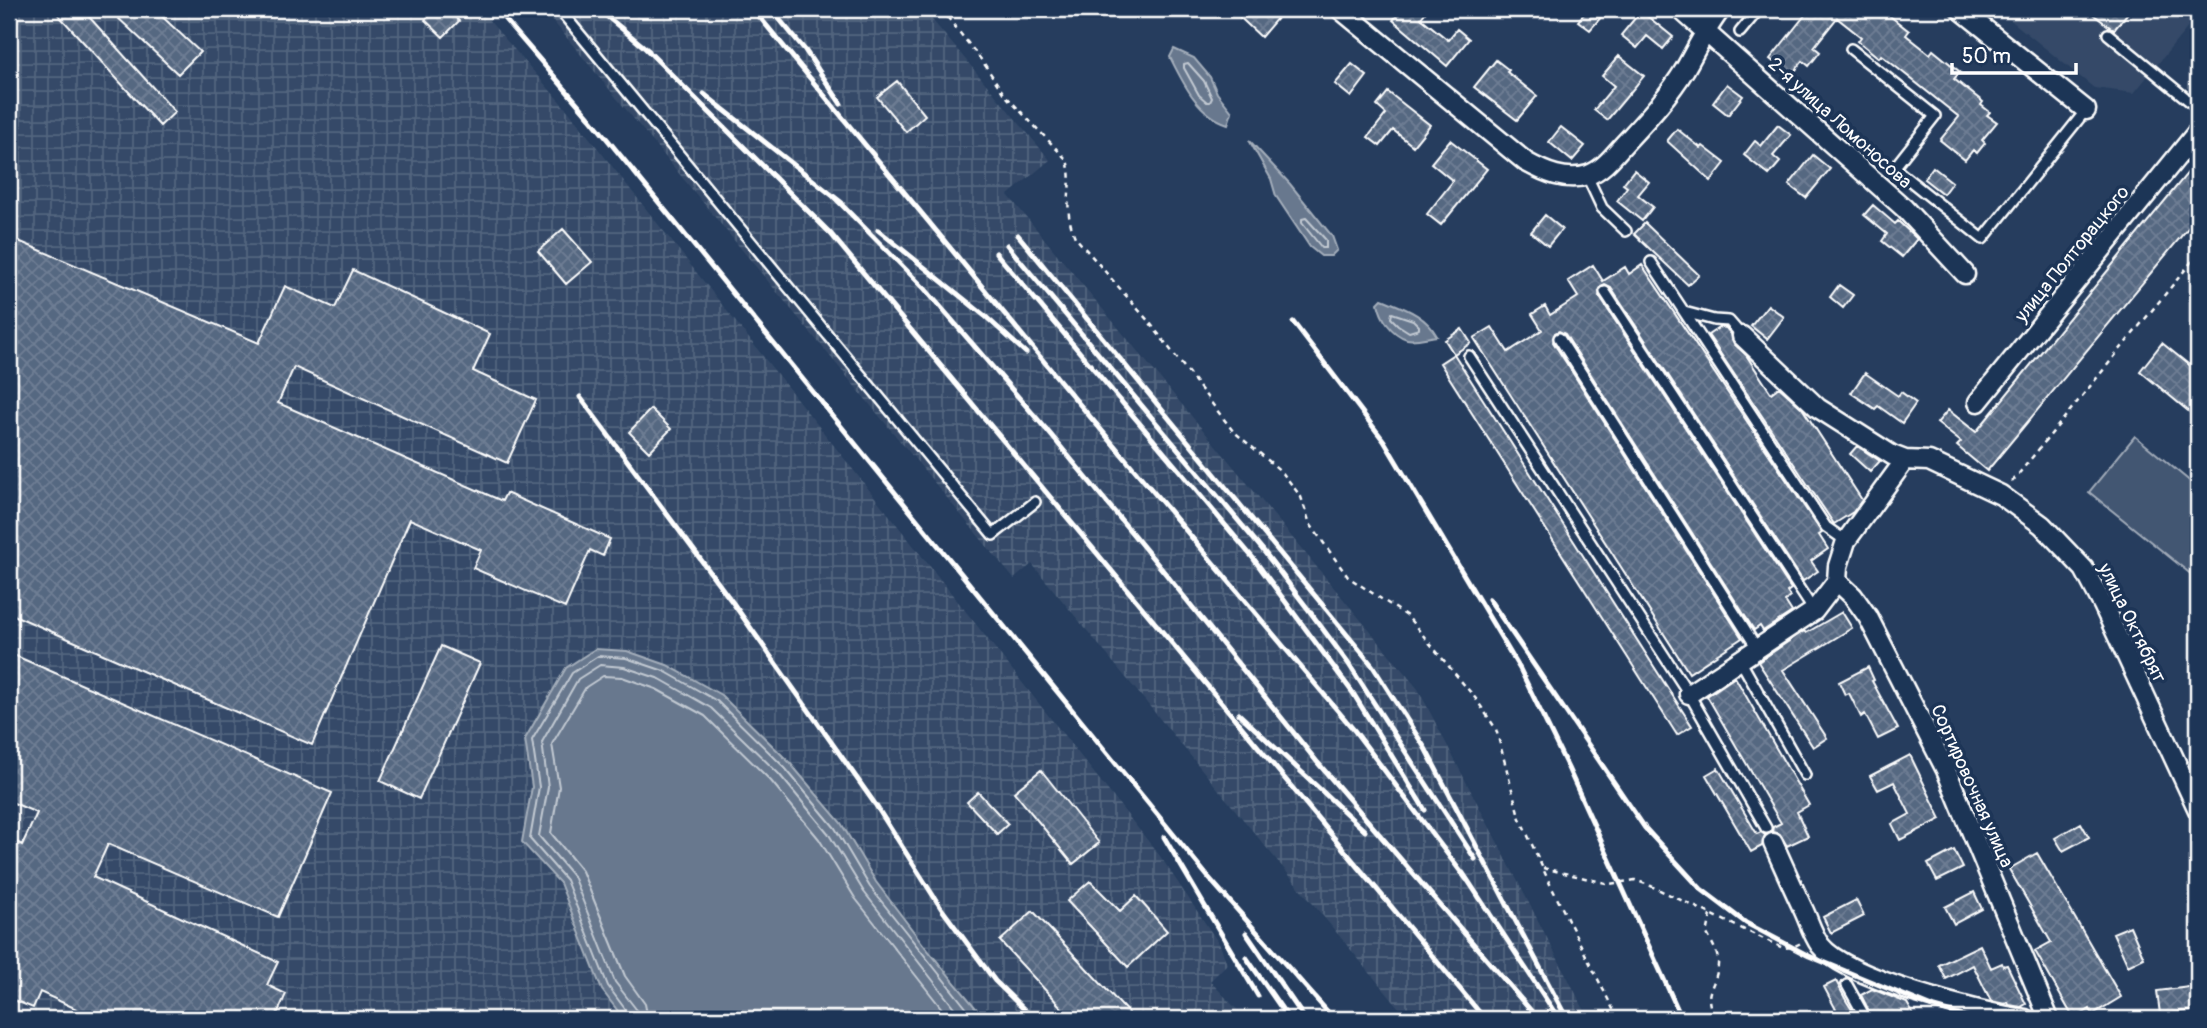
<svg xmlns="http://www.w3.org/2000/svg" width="2207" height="1028" font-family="Pangolin,sans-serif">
  <defs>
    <pattern id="industrial-grid" width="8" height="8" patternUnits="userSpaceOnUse" patternTransform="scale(1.75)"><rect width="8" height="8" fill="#344a68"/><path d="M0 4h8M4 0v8" fill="none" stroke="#52657f"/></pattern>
    <pattern id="building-cross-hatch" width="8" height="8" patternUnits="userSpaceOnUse" patternTransform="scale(1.75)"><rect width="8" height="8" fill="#556781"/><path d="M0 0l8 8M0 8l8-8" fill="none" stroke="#6e7e94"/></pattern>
  </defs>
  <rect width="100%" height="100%" fill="#263d5e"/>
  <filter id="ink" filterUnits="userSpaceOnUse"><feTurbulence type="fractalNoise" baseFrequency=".0143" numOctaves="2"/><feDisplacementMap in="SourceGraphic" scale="14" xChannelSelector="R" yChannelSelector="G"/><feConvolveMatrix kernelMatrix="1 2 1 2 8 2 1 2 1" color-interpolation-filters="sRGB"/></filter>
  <g filter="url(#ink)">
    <path fill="#344a68" d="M 1997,9 L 2198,9 L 2198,15 L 2134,93 L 2094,88 Z"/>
    <path fill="url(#industrial-grid)" d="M 9,9 L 479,9 L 569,112 L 1160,856 L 1220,945 L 1227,964 L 1210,981 L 1246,1019 L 9,1019 Z
      M 543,9 L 923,9 L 1050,160 L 1008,195 L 1418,689 L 1589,1019 L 1408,1019 L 1032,564 L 1014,579 Z"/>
    <path fill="#425672" stroke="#a0aab8" stroke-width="2" d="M 2135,436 L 2198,488 L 2198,580 L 2089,492 Z"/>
    <path fill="#67788e" stroke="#a4aebb" stroke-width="2" d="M 1174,49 L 1194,58 L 1210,77 L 1217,93 L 1232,112 L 1228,124 C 1198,115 1183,83 1170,57 Z
      M 1249,140 L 1290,184 L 1332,236 L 1337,250 L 1331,256 L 1321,256 L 1310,247 L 1276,196 L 1271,179 Z
      M 1382,299 C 1403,308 1425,314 1437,336 C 1428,337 1415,341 1407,339 C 1391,334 1381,318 1378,303 Z
      M 595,649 L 627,651 L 667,665 L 721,695 L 790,763 L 841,823 L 876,882 L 926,948 L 985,1019 L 624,1019 L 602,990 L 560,883 L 522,842 L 532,787 L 525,739 L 566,668 Z"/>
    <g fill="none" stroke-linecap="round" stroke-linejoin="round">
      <path stroke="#c2c9d2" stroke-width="2" d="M 1188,63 L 1204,81 L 1212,98 L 1210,102 L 1207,102 L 1199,95 L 1184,68 L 1184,64 Z
        M 1306,218 L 1326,240 L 1326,248 L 1322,248 L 1302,223 L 1302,219 Z
        M 1392,313 L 1413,320 L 1419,326 L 1419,329 L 1409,332 L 1398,325 L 1391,318 Z
        M 629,1019 L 628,1013 L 608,986 L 566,880 L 530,839 L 539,787 L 532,740 L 572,673 L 598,656 L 626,658 L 664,671 L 717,701 L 785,768 L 835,828 L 870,887 L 975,1019
        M 638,1019 L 636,1009 L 615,982 L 573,876 L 539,836 L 548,787 L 542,742 L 578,679 L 600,665 L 624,667 L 660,679 L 711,708 L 779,774 L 828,833 L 864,892 L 963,1019
        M 648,1019 L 645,1004 L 625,976 L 582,871 L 551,833 L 559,787 L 552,744 L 586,687 L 603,676 L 622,677 L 656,689 L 705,716 L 771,781 L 819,839 L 855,898 L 950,1019"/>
    </g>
    <path fill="url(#building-cross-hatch)" stroke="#fff" stroke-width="2" d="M 53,9 L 82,9 L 175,112 L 160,126 Z
      M 123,9 L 154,9 L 200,52 L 178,74 L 116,16 Z
      M 436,9 L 447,9 L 459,21 L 443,37 L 425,20 Z
      M 1231,9 L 1285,9 L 1261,37 Z
      M 1402,9 L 1428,9 L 1421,18 L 1448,40 L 1457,29 L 1469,39 L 1447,66 L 1393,20 Z
      M 1588,9 L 1594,9 L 1602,16 L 1590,30 L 1578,21 Z
      M 1810,9 L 1881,9 L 1909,31 L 1906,35 L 1930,54 L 1933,50 L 1960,72 L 1954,79 L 1983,102 L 1981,105 L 1990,112 L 1987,115 L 1997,122 L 1982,140 L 1985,143 L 1977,153 L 1973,150 L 1965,160 L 1940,140 L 1959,117 L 1881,55 L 1879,58 L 1858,41 L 1861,37 L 1837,18 L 1814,47 L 1820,52 L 1809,66 L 1803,61 L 1791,76 L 1770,59 Z
      M 2086,9 L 2131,9 L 2114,30 Z
      M 1641,11 L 1673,37 L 1663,49 L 1647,36 L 1637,48 L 1621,35 Z
      M 1619,56 L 1644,76 L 1607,120 L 1594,110 L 1614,86 L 1602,76 Z
      M 1496,60 L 1509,70 L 1507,72 L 1537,96 L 1517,120 L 1474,87 Z
      M 1352,64 L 1367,76 L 1351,97 L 1335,84 Z
      M 897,81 L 925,115 L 906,132 L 877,97 Z
      M 1727,84 L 1743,96 L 1728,115 L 1713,103 Z
      M 1388,92 L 1430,125 L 1413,146 L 1393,130 L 1380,146 L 1368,137 L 1386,114 L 1377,106 Z
      M 1778,125 L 1791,135 L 1773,156 L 1780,162 L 1769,175 L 1744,155 L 1755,141 L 1761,146 Z
      M 1561,127 L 1585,146 L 1572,161 L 1549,142 Z
      M 1677,129 L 1701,148 L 1703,146 L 1725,163 L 1711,181 L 1667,141 Z
      M 1450,140 L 1487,169 L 1441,225 L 1427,214 L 1453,181 L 1431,163 Z
      M 1813,155 L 1830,169 L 1806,198 L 1789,185 Z
      M 2198,160 L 2198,216 L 1987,471 L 1957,446 L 1961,442 L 1937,423 L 1948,410 L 1976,432 Z
      M 1933,167 L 1952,182 L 1943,194 L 1924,179 Z
      M 1634,170 L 1649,182 L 1638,195 L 1653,207 L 1642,221 L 1617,201 L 1627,187 L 1623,184 Z
      M 1873,205 L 1895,224 L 1898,221 L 1917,239 L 1902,257 L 1882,241 L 1887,234 L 1864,215 Z
      M 1545,215 L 1562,229 L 1548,246 L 1531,232 Z
      M 1645,223 L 1699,275 L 1688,285 L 1634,234 Z
      M 563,229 L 592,262 L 566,284 L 538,251 Z
      M 9,237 L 259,343 L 285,286 L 335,308 L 353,270 L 490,334 L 473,371 L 536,400 L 507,463 L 294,367 L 278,403 L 502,501 L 506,493 L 610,539 L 603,556 L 590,550 L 565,608 L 473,568 L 481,550 L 410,519 L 312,745 L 9,613 Z
      M 1593,265 L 1603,281 L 1625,267 L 1629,274 L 1642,265 L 1822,533 L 1819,535 L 1828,549 L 1811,561 L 1818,571 L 1803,581 L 1611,288 L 1605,285 L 1601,287 L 1599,296 L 1791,589 L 1787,592 L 1790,597 L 1785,601 L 1792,612 L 1763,631 L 1760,626 L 1754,630 L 1565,334 L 1559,331 L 1555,333 L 1553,342 L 1742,638 L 1689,673 L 1474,338 L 1492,327 L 1508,352 L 1542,330 L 1532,314 L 1545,306 L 1550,315 L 1578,297 L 1568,281 Z
      M 1839,285 L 1853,295 L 1843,308 L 1830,297 Z
      M 1768,305 L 1784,317 L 1767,339 L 1751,326 Z
      M 1720,327 L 1726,328 L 1731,334 L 1734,344 L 1746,355 L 1771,393 L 1779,387 L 1802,408 L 1862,500 L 1853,512 L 1834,524 L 1708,335 Z
      M 1462,329 L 1471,343 L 1454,354 L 1445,340 Z
      M 2162,343 L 2198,372 L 2198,419 L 2140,371 Z
      M 1454,354 L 1692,726 L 1677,735 L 1440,363 Z
      M 1865,373 L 1898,396 L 1901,392 L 1916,403 L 1902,423 L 1878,406 L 1875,409 L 1851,393 Z
      M 651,409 L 671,429 L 649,452 L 629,432 Z
      M 1857,446 L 1880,461 L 1870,472 L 1850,454 Z
      M 1842,612 L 1852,628 L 1783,670 L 1827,738 L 1813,747 L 1758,662 L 1804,631 L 1806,633 Z
      M 441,646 L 480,663 L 419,799 L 380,781 Z
      M 9,653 L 332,793 L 278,917 L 108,844 L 93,877 L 278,962 L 267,985 L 286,994 L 275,1019 L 98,1019 L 40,992 L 33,1008 L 9,998 L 9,838 L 22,845 L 37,813 L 9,801 Z
      M 1868,667 L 1874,680 L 1872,681 L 1898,729 L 1878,739 L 1865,714 L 1861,717 L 1849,693 L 1845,695 L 1839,682 Z
      M 1735,677 L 1809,805 L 1797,812 L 1808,836 L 1787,846 L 1780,834 L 1772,832 L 1773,827 L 1781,823 L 1707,696 Z
      M 1910,755 L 1941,819 L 1900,840 L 1892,824 L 1910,814 L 1894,782 L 1878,790 L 1870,776 Z
      M 1718,768 L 1757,834 L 1761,832 L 1765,835 L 1762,846 L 1751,852 L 1706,775 Z
      M 1041,770 L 1099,843 L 1073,864 L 1014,792 Z
      M 978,792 L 1008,824 L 997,834 L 967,802 Z
      M 2081,823 L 2089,837 L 2063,851 L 2055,838 Z
      M 1954,850 L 1963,868 L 1937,881 L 1928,864 Z
      M 2037,853 L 2121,997 L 2093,1014 L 2090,1009 L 2074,1019 L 2035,951 L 2051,942 L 2009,869 Z
      M 1090,881 L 1120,911 L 1136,896 L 1167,931 L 1128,967 L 1067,901 Z
      M 1974,892 L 1982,909 L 1954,924 L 1945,907 Z
      M 1856,900 L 1864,916 L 1831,933 L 1823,917 Z
      M 1033,911 L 1134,1019 L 1072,1019 L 1000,941 Z
      M 2130,926 L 2144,958 L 2128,966 L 2113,933 Z
      M 1980,945 L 1991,968 L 2002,963 L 2003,966 L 2007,965 L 2026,1004 L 2021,1007 L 2009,1005 L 2008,1002 L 2005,1004 L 1991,1001 L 1973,965 L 1946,979 L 1939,965 Z
      M 1836,981 L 1847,1002 L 1858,1019 L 1841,1019 L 1824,987 Z
      M 2198,986 L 2198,1010 L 2160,1014 L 2157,991 Z
      M 1872,989 L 1907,1003 L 1916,1019 L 1873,1019 L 1861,995 Z"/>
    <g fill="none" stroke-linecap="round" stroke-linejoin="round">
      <defs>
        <path id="lane" d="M 559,9 L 993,535 L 1035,502
          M 1740,32 L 1759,9
          M 2108,34 L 2198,108
          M 1851,49 L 1935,116 L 1894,168 L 1983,239 L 2086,110
          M 1587,176 L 1602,208 L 1626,231
          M 1651,262 L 1826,527 L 1846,541
          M 1605,292 L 1814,611
          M 1684,312 L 1714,320 L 1729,321 L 1742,336
          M 1559,338 L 1757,648
          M 1469,356 L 1689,694 L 1766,828
          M 1740,660 L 1805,775
          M 1847,985 L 1866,1019"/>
        <path id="street" d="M 1340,9 L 1526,162 C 1544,172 1566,182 1588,175 C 1603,170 1614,155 1624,144 C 1646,120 1668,97 1685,69 C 1697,48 1706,28 1721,9
          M 1680,9 L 1904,208 L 1965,274
          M 1960,9 L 2086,110
          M 1742,336 L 1818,408 L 1892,455 L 1905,460 L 1929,461 L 2001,495 L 2042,525 L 2084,569 L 2103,605 L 2198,810
          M 1978,402 L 2198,131
          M 1837,581 L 1853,596 L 1868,617 L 1946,770 L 2049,1019
          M 1689,694 L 1814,611 L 1837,581 L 1838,566 L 1846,541 L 1905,460
          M 1773,843 C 1783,865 1793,888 1804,911 C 1809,922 1813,935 1820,945 C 1846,979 1981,1013 2025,1019"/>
      </defs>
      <use href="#lane" stroke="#fff" stroke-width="14"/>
      <use href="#street" stroke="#fff" stroke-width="23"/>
      <path stroke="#fff" stroke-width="2.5" stroke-dasharray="5 5" stroke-linecap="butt" d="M 941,9 L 983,62 L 1004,94 L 1067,160 C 1075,188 1061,204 1075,237 L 1150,323 L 1233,431 L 1282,472 L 1301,497 L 1310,524 L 1348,577 L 1407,616 L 1476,699 L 1496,729 L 1519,816 L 1549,882 L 1618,1019
        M 2012,482 L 2198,254
        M 1543,868 L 1610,884 L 1635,880 L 1651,886 L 1783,948 L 1793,947 L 1801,943
        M 1711,915 L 1707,934 C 1712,943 1719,954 1718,965 C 1716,989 1701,990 1715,1019"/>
      <use href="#lane" stroke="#1d3557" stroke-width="9"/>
      <use href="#street" stroke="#1d3557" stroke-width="18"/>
      <path stroke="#fff" stroke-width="5" d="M 496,9 L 590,118 L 1209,878 L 1334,1019
        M 598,9 L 649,51
        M 753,9 L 1065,387 L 1354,730 L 1467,880
        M 771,9 L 805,50 L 841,104
        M 642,45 L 831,234 L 1485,1019
        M 704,94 L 842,203
        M 834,197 L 925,289 L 1046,429 L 1165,573 L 1318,763 L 1538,1019
        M 878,230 L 985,316 L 1026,353
        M 1018,235 L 1372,665 L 1425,748 L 1567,1019
        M 1007,245 L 1262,549 L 1308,609 L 1348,663 L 1475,859
        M 996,253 L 1253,558 L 1353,693 L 1425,810
        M 1293,322 L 1384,441 L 1520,669 L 1568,768 L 1682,1019
        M 580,397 L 733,603 L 875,804 L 941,908 L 995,981 L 1034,1019
        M 1489,599 L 1645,828 L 1701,889 L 1746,923 L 1809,956 L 1935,1008 L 1974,1019
        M 1239,714 L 1365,831
        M 1164,837 L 1258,996
        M 1463,873 L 1555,1013
        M 1246,933 L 1305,1019
        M 1246,957 L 1289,1019"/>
    </g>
  </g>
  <g text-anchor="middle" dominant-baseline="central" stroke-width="7" stroke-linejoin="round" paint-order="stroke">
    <g font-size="19" fill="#fff" stroke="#1d3557">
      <text transform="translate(1840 123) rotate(42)">2-я улица Ломоносова</text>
      <text transform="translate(2072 254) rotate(-51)">улица Полторацкого</text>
      <text transform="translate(2132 623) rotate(64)">улица Октябрят</text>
      <text transform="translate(1972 786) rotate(66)">Сортировочная улица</text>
    </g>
  </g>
  <rect width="2207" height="1028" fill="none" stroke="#1d3557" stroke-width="35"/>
  <rect x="18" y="18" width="2172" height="993" fill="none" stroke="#fff" stroke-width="2.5" filter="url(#ink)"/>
  <path d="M1952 63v10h124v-10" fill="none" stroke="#ffffff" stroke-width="3.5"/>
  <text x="1962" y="63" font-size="21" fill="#ffffff" stroke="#1d3557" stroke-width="5" paint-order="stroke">50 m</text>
</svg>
